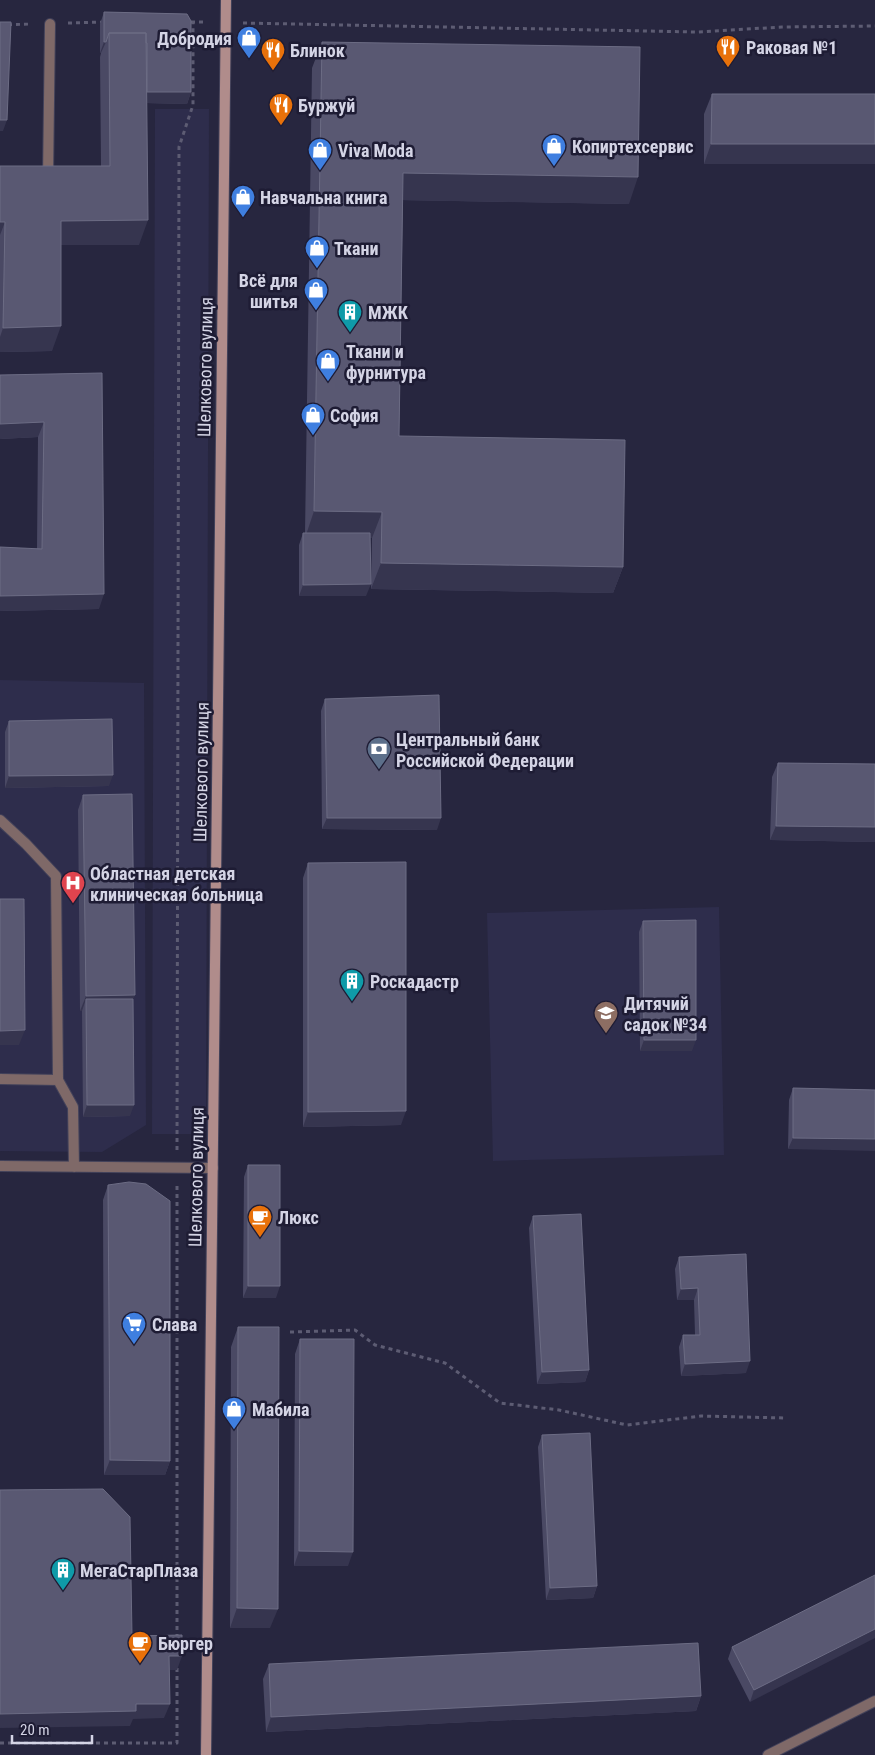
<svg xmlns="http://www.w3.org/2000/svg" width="875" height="1755" font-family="'Roboto Condensed',sans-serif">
  <rect width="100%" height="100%" fill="#27263f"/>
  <path fill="#2e2d4c" d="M 155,109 L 209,109 L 206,1134 L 152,1134 Z
    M 0,680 L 144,683 L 146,1125 L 102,1152 L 0,1151 Z
    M 719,907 L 724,1155 L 493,1161 L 487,913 Z"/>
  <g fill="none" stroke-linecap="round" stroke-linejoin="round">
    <defs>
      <path id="lane" d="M 48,178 L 50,24
        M 0,820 L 26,844 L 56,876 L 58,1080 L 73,1107 L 74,1167
        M 0,1079 L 58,1080
        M 0,1166 L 213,1168"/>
      <path id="street" d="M 768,1755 L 875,1701"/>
      <path id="secondary" d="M 206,1755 L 226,0"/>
    </defs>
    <use href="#lane" stroke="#43425a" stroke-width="12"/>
    <use href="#street" stroke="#43425a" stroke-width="12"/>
    <use href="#secondary" stroke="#43425a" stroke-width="12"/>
    <path stroke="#5d5c73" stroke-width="3" stroke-dasharray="4 4" stroke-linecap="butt" d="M 191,22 L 207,22
      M 68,23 L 105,22
      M 243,23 L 697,32 L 782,27 L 875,26
      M 0,25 L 32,24
      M 177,1150 L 179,147 L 193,105 L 193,22
      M 177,1186 L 177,1637
      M 290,1332 L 355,1330 L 375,1345 L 445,1363 L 500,1403 L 559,1410 L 627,1425 L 701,1416 L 785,1418
      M 0,1743 L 177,1743 L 177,1666"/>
    <use href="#lane" stroke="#7f6968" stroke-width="10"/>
    <use href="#street" stroke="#7f6968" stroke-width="10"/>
    <use href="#secondary" stroke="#b08c8b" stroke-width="10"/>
  </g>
  <path fill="#4a4964" d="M 104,12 L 187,14 L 191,92 L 187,104 L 147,103 L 139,245 L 61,245 L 52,351 L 0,352 L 0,166 L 101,166 L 100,57 L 101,53 L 100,53 L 100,24 Z
    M 322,42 L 629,204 L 403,200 L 399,436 L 623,567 L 613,593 L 371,589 L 372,538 L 370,538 L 366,596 L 299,596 L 299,545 L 303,533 L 305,533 L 312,68 Z
    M 712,94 L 875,94 L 875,164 L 704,164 L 704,114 Z
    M 102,373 L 99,609 L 0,611 L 0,547 L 37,549 L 38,437 L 0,439 Z
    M 325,699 L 437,830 L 322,829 L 321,711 Z
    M 9,721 L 109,786 L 5,788 L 5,732 Z
    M 778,763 L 875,764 L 875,842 L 770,840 L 772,777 Z
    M 83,795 L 133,1001 L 130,1116 L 83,1117 L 82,1011 L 80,1011 L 78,810 Z
    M 308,863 L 401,1125 L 303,1127 L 303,878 Z
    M 643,921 L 692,1051 L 640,1051 L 639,932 Z
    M 793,1088 L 875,1090 L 788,1149 L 789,1100 Z
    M 248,1165 L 276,1298 L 243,1298 L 244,1177 Z
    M 108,1185 L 170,1461 L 165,1475 L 104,1475 L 103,1200 Z
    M 533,1216 L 589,1370 L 585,1382 L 537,1384 L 529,1228 Z
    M 746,1254 L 746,1373 L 681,1376 L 679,1347 L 683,1335 L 695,1335 L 694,1300 L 677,1300 L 675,1269 L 679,1257 Z
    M 238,1327 L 270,1628 L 230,1628 L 231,1347 Z
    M 300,1339 L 348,1566 L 294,1566 L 295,1354 Z
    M 542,1435 L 597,1586 L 593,1598 L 546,1600 L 538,1447 Z
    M 875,1575 L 750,1702 L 728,1659 L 732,1647 Z
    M 269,1664 L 701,1696 L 696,1711 L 266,1732 L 263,1679 Z"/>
  <path fill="#36354f" d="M 104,42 L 106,42 L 101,53 L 100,53 Z
    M 147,92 L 191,92 L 187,104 L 142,103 Z
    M 0,120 L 7,120 L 3,131 L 0,131 Z
    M 711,144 L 875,144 L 875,164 L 704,164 Z
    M 403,173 L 638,177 L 629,204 L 394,200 Z
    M 148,220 L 139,245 L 52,245 L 61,221 Z
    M 0,222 L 5,222 L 0,235 Z
    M 61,326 L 52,351 L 0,352 L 0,337 L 3,328 Z
    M 44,422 L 38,437 L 0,439 L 0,424 Z
    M 314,511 L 382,512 L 372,538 L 305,538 Z
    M 381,563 L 623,567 L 613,593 L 371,589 Z
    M 371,584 L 366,596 L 299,596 L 303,585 Z
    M 104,594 L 99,609 L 0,611 L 0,596 Z
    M 113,775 L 109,786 L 5,788 L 9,776 Z
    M 327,818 L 441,818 L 437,830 L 322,829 Z
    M 776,826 L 875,827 L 875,842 L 770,840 Z
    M 135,995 L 129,1010 L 86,999 L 82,1011 L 80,1011 L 86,996 Z
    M 25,1030 L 19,1045 L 0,1045 L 0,1031 Z
    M 644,1040 L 696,1040 L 692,1051 L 640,1051 Z
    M 87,1105 L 134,1105 L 130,1116 L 83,1117 Z
    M 406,1111 L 401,1125 L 303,1127 L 308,1112 Z
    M 793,1138 L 875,1139 L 875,1151 L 788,1149 Z
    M 248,1286 L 280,1286 L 276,1298 L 243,1298 Z
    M 698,1288 L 694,1300 L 677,1300 L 681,1289 Z
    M 750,1361 L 746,1373 L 681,1376 L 685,1364 Z
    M 589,1370 L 585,1382 L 537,1384 L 542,1372 Z
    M 110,1460 L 170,1461 L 165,1475 L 104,1475 Z
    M 299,1551 L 353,1552 L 348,1566 L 294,1566 Z
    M 597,1586 L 593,1598 L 546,1600 L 550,1588 Z
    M 237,1608 L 278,1609 L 270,1628 L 230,1628 Z
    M 875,1629 L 875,1638 L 750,1702 L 754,1690 Z
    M 169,1656 L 182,1656 L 177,1670 L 163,1670 Z
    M 701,1696 L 696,1711 L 266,1732 L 271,1717 Z
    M 136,1704 L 170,1704 L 164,1718 L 133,1719 L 130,1726 L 0,1728 L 0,1714 Z"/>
  <path fill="#595872" stroke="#6c6c84" d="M 104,12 L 187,14 L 191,21 L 191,92 L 147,92 L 147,43 L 146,43 L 146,33 L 109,33 L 106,42 L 104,42 Z
    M 0,22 L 11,22 L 7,120 L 0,120 Z
    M 109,33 L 146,33 L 148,220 L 61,221 L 61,326 L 3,328 L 5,222 L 0,222 L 0,166 L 110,166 Z
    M 322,42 L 640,47 L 638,177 L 403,173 L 399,436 L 625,440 L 623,567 L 381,563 L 382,512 L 314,511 Z
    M 712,94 L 875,94 L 875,144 L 711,144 Z
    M 102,373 L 104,594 L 0,596 L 0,547 L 42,549 L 44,422 L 0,424 L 0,375 Z
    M 303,533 L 370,533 L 371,584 L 303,585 Z
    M 439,695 L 441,818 L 327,818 L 325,699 Z
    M 112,719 L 113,775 L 9,776 L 9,721 Z
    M 778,763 L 875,764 L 875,827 L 776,826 Z
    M 132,794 L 135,995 L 86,996 L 83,795 Z
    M 406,862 L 406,1111 L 308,1112 L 308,863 Z
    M 0,899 L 24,899 L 25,1030 L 0,1031 Z
    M 696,920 L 696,1040 L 644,1040 L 643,921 Z
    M 86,999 L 133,999 L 134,1105 L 87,1105 Z
    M 793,1088 L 875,1090 L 875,1139 L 793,1138 Z
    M 248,1165 L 280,1165 L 280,1286 L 248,1286 Z
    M 129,1182 L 146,1184 L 170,1201 L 170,1461 L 110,1460 L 108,1185 Z
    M 581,1214 L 589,1370 L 542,1372 L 533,1216 Z
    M 746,1254 L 750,1361 L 685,1364 L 683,1335 L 700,1335 L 698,1288 L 681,1289 L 679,1257 Z
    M 238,1327 L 279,1327 L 278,1609 L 237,1608 Z
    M 300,1339 L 354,1339 L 353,1552 L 299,1551 Z
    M 590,1433 L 597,1586 L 550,1588 L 542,1435 Z
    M 103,1489 L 130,1517 L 132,1636 L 182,1635 L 182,1656 L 169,1656 L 170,1704 L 136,1704 L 136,1711 L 0,1714 L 0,1490 Z
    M 875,1575 L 875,1629 L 754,1690 L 732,1647 Z
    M 698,1643 L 701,1696 L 271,1717 L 269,1664 Z"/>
  <defs>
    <symbol id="shop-pin" viewBox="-11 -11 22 30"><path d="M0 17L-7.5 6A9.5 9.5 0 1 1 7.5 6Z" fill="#3f7fe0" stroke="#1e1c34"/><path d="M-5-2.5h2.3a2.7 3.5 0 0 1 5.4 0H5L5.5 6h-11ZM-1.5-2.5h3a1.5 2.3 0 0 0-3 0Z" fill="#fff"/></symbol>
    <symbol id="restaurant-pin" viewBox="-11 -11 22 30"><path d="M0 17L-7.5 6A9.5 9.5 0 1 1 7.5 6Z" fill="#e8710a" stroke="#1e1c34"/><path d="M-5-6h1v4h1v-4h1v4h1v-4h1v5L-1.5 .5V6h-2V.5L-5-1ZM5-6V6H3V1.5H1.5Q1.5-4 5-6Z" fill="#fff"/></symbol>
    <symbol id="building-pin" viewBox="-11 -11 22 30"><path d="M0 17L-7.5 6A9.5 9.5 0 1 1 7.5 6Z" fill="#0f9aa8" stroke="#1e1c34"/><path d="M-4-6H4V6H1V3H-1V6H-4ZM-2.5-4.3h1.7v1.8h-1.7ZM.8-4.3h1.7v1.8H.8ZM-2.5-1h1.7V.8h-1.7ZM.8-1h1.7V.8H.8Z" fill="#fff"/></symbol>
    <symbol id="bank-pin" viewBox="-11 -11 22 30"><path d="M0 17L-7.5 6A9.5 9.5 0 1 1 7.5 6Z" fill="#5c6f8a" stroke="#1e1c34"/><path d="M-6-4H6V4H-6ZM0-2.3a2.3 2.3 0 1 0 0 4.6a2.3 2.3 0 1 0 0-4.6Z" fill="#fff"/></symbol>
    <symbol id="hospital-pin" viewBox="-11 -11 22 30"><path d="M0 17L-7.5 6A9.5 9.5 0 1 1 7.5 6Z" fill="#e0444e" stroke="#1e1c34"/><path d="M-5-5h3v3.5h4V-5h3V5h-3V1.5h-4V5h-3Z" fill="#fff"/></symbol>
    <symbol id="school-pin" viewBox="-11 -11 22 30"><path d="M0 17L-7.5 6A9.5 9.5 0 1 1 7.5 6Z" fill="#8d6e63" stroke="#1e1c34"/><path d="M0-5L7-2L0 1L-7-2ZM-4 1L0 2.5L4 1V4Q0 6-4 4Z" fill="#fff"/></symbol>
    <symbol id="cafe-pin" viewBox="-11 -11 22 30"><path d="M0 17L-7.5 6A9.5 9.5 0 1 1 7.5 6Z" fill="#e8710a" stroke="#1e1c34"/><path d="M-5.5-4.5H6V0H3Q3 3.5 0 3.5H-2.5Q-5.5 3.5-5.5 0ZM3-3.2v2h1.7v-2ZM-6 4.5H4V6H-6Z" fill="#fff"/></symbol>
    <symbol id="supermarket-pin" viewBox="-11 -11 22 30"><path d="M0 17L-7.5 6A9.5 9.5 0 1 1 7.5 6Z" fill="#3f7fe0" stroke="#1e1c34"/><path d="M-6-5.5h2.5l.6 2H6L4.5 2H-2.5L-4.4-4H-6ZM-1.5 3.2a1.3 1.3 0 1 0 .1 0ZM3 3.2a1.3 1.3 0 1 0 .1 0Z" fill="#fff"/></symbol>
  </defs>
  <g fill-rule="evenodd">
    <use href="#shop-pin" x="235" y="24" width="28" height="38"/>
    <use href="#restaurant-pin" x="714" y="33" width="28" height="38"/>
    <use href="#restaurant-pin" x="259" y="36" width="28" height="38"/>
    <use href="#restaurant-pin" x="267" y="91" width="28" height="38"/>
    <use href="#shop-pin" x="540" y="132" width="28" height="38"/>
    <use href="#shop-pin" x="306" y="136" width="28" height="38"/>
    <use href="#shop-pin" x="229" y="183" width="28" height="38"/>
    <use href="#shop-pin" x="303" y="234" width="28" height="38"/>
    <use href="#shop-pin" x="302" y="276" width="28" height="38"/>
    <use href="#building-pin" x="336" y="298" width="28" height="38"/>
    <use href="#shop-pin" x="314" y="347" width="28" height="38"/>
    <use href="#shop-pin" x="299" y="401" width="28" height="38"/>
    <use href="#bank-pin" x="365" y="735" width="28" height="38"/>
    <use href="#hospital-pin" x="59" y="869" width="28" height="38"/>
    <use href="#building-pin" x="338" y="967" width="28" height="38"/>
    <use href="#school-pin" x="592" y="999" width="28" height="38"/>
    <use href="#cafe-pin" x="246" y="1203" width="28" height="38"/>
    <use href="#supermarket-pin" x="120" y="1310" width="28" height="38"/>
    <use href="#shop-pin" x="220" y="1395" width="28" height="38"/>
    <use href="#building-pin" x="49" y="1556" width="28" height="38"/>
    <use href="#cafe-pin" x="126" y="1629" width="28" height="38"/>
  </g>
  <g text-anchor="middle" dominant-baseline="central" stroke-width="5" stroke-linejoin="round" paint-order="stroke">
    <g font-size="18" font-weight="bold" fill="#d4d4e5" stroke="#1e1c34" text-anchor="start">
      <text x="232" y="38" text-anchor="end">Добродия</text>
      <text x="746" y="47">Раковая №1</text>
      <text x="290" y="50">Блинок</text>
      <text x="298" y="105">Буржуй</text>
      <text x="572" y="146">Копиртехсервис</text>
      <text x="338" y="150">Viva Moda</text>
      <text x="260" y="197">Навчальна книга</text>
      <text x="334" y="248">Ткани</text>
      <text x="298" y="280" text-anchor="end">Всё для<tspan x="298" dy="21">шитья</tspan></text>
      <text x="368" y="312">МЖК</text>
      <text x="346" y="351">Ткани и<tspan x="346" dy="21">фурнитура</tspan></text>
      <text x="330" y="415">София</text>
      <text x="396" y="739">Центральный банк<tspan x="396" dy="21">Российской Федерации</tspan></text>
      <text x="90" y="873">Областная детская<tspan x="90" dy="21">клиническая больница</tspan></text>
      <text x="370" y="981">Роскадастр</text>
      <text x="624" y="1003">Дитячий<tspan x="624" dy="21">садок №34</tspan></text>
      <text x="278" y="1217">Люкс</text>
      <text x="152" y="1324">Слава</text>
      <text x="252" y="1409">Мабила</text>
      <text x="80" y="1570">МегаСтарПлаза</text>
      <text x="158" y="1643">Бюргер</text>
    </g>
    <g font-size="18" fill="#d4d4e5" stroke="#1e1c34">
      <text transform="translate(205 367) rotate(-89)">Шелкового вулиця</text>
      <text transform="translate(201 772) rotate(-89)">Шелкового вулиця</text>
      <text transform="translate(196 1177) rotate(-89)">Шелкового вулиця</text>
    </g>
  </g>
  <path d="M12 1735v8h80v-8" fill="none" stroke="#d4d4e5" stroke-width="2.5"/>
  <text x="20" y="1735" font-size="15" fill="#d4d4e5" stroke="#1e1c34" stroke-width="4" paint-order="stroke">20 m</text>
</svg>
